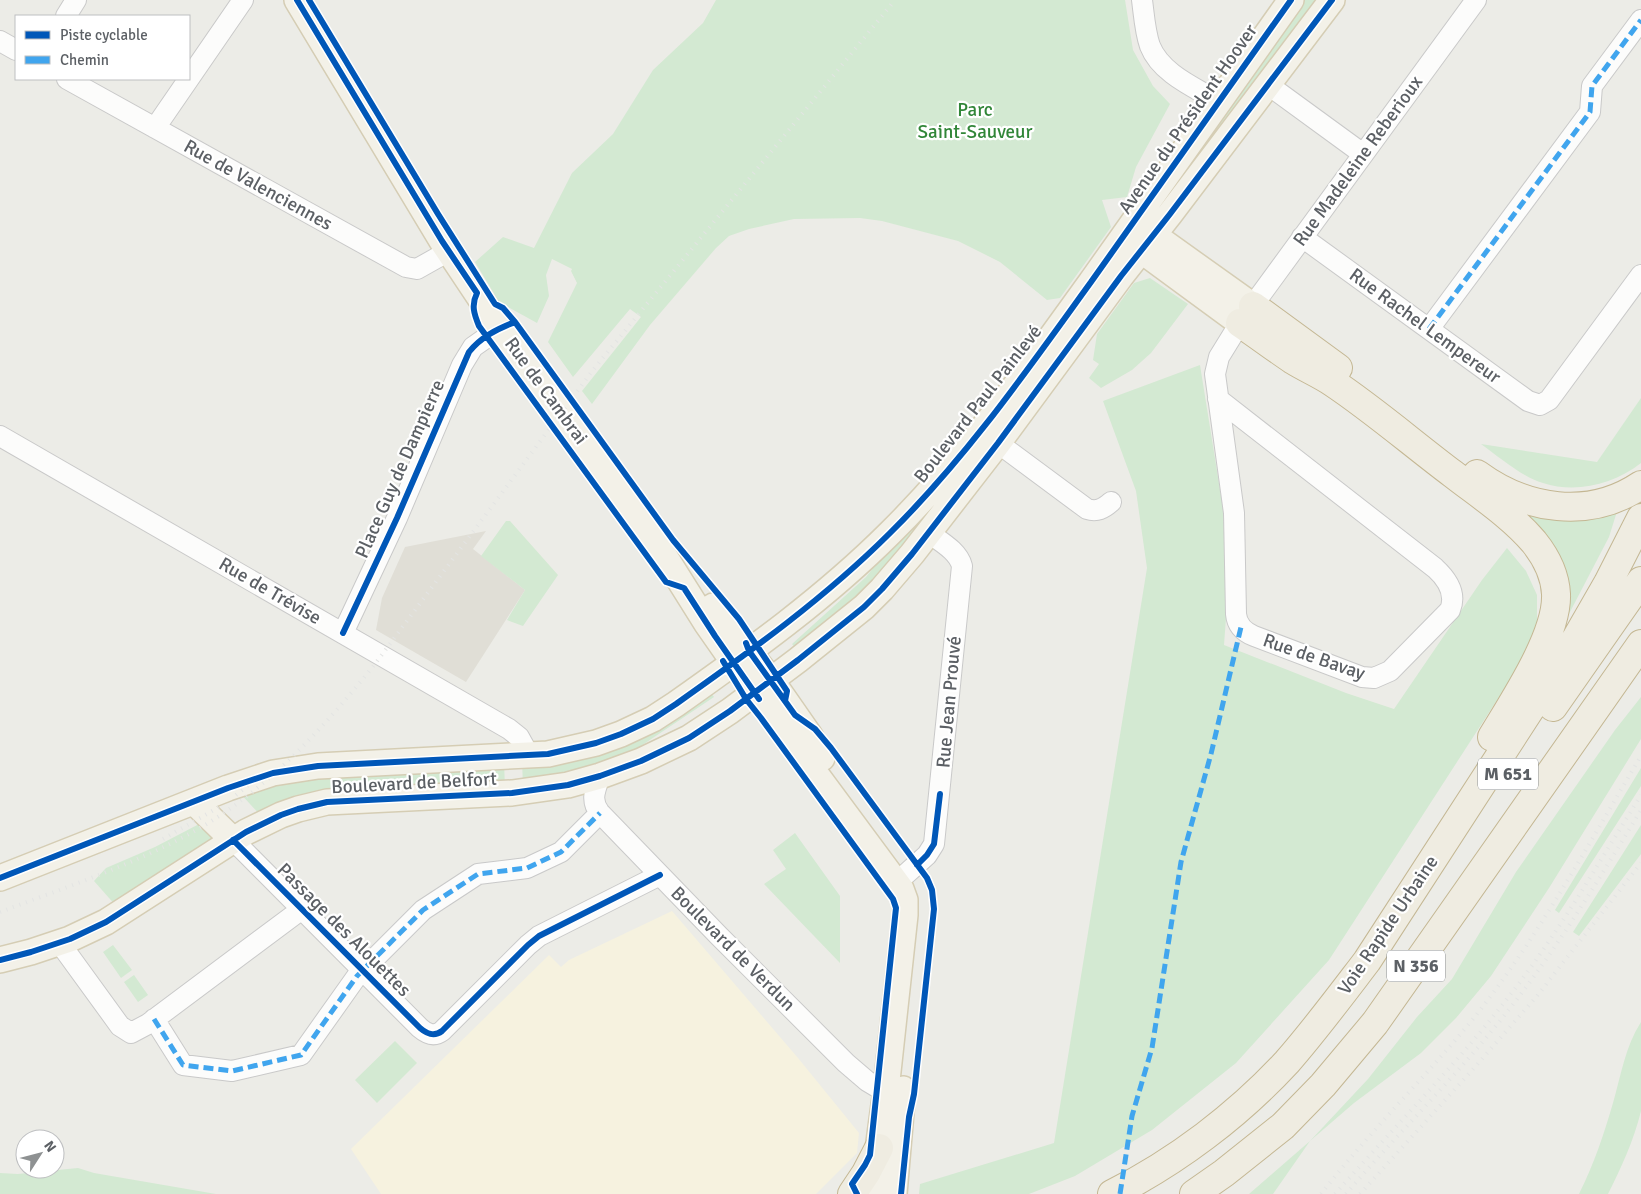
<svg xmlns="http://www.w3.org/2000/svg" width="1641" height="1194" font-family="Signika,sans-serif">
  <rect width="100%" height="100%" fill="#ecece7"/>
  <path fill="#f6f2df" d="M 672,911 L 798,1058 L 859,1133 L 857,1153 L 816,1194 L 381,1194 L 351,1149 L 549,955 L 561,967 L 569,960 Z"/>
  <path fill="#e0ded6" d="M 486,531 L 473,549 L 525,590 L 466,682 L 376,630 L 382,598 L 405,547 Z"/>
  <path fill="#d3e9d2" d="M 716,0 L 1125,0 L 1133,50 L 1153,86 L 1170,104 L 1136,167 L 1127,197 L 1102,200 L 1111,227 L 1060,298 L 1047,300 L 1000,262 L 958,241 L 882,221 L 860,218 L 794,219 L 749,229 L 729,236 L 716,248 L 650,325 L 592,404 L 582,391 L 641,317 L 630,309 L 573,377 L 548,342 L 577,283 L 571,271 L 572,269 L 552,259 L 546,275 L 549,296 L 537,323 L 499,302 L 475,262 L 503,237 L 534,248 L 572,173 L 613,134 L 653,70 L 703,23 Z
    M 1297,0 L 1322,0 L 1172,196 L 1164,191 Z
    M 1150,278 L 1188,304 L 1151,353 L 1132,370 L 1101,388 L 1089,378 L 1099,364 L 1093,360 L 1097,334 L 1134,283 Z
    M 1077,313 L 875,586 L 798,651 L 792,644 L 866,577 Z
    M 1200,365 L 1226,527 L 1228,591 L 1224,645 L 1346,693 L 1394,709 L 1482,580 L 1507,548 L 1526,571 L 1537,595 L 1537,626 L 1521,663 L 1329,960 L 1236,1063 L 1152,1130 L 1075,1176 L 1029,1194 L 919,1194 L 920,1184 L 1054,1143 L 1147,568 L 1136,491 L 1103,401 Z
    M 1641,398 L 1641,463 C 1614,484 1576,494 1543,483 C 1522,477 1499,457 1481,444 L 1597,462 Z
    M 1506,499 L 1619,505 L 1609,537 L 1558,635 L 1562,615 Z
    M 506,521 L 510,521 L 558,575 L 523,626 L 507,620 L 525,590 L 481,556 Z
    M 709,690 L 714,697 L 620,760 L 523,787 L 522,760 Z
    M 1641,697 L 1641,739 L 1549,888 L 1491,976 L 1456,1018 L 1421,1053 L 1354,1103 L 1310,1141 L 1273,1194 L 1249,1194 L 1310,1141 L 1368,1079 L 1417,1017 L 1452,979 L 1516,872 L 1615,730 Z
    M 504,761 L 505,788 L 262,817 L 238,791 L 280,776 Z
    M 1641,768 L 1641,786 L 1559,913 L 1555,910 Z
    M 203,822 L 219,839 L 117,907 L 94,881 L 106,868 L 155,847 Z
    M 1641,825 L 1641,854 L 1579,936 L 1573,932 Z
    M 795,833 L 840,896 L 840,963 L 764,884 L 786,869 L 773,850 Z
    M 113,945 L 132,970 L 121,978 L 103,952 Z
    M 134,975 L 148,995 L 138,1002 L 124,982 Z
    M 1641,1022 L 1641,1111 C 1634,1140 1621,1168 1608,1194 L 1579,1194 C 1594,1164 1604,1134 1613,1103 C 1621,1075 1625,1047 1641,1022 Z
    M 395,1041 L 417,1063 L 377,1103 L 355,1080 Z
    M 78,1168 L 94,1173 L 216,1194 L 0,1194 L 0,1173 L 18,1174 Z"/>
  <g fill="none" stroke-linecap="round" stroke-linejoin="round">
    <defs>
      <path id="minor" d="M 1142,0 C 1144,15 1145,32 1150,46 C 1161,74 1196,88 1219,102
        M 66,16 L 76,0
        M 0,41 L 16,50
        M 67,79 L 406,267 L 417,269 L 449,251
        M 1267,84 L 1363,154
        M 155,128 L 243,0
        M 1302,237 L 1528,401 L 1540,405 L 1549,400 L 1641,275
        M 1429,329 L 1590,112 L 1592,86 L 1641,20
        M 1218,399 L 1435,568 C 1447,579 1457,593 1450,610 L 1390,671 L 1374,678 L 1362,677 L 1254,636 C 1244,632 1237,625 1236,614 L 1234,513 L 1215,374 L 1219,357 L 1240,323 L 1476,0
        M 0,436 L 509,729 L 519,737 L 530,757
        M 998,443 L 1087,509 C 1097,512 1103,509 1111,502
        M 343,633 L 397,518 L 462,365 L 473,347 L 500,328
        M 600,776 C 595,790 590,801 600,813 L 719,936 L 846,1063 L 867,1081 L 877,1087
        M 233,840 L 420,1028 C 427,1034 434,1037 442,1031 L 528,945 L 539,936 L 660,875
        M 906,874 L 927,855 L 934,844 L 962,566 C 958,551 941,542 929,533
        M 59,942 L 120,1026 L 131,1033 L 148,1024 L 302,909
        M 154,1019 L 183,1065 L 232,1071 L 301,1055 L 357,976 L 423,910 L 478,874 L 527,868 L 561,852 L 600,813"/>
      <path id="major" d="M 297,0 L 442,241 L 500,328 L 660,549 L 707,624 L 744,677 L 901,889 L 905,900 L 905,915 L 886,1090 L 872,1194
        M 1141,226 L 1253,306
        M 1127,240 L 1240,323
        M 713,606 L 771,680 L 810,736 L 822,758
        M 194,802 L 233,840
        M 0,878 L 228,788 L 273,773 L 318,766 L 548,754 L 596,743 L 621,734 L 653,719 L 676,704 C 751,651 825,598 890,533 C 967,457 1028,369 1091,282 C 1158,188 1225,94 1291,0
        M 0,960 L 31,952 L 70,939 L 106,922 L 246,832 L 281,815 L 298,809 L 327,802 L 512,793 L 568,785 L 600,776 L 641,761 L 689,738 L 730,711 L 798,660 L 864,607 L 882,589 L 912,554 L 998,443 L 1121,276 L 1170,214 L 1332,0
        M 894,1194 L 903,1089"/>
      <path id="highway" d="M 1253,306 L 1338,368
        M 1240,323 C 1258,335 1275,348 1293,360 C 1306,368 1320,374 1332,382 C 1374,410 1413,444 1453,474 C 1480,495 1512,516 1534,542 C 1546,557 1555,574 1556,594 C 1558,635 1513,702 1492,737
        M 1477,474 C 1526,510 1589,520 1641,485
        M 1553,707 L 1641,581
        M 852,1194 L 866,1173 L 879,1148
        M 1112,1194 C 1176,1162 1238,1115 1287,1062 C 1315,1030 1341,995 1367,961 L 1577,637 L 1608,583 L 1641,518
        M 1194,1194 L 1224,1173 L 1283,1126 L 1323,1085 L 1375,1023 L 1641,644"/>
    </defs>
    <use href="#minor" stroke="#c9c9c9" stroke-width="22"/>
    <use href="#major" stroke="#d5cdb4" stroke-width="28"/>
    <use href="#highway" stroke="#c4b793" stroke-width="30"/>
    <use href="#minor" stroke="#fcfcfb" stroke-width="20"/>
    <use href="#major" stroke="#f3f1e8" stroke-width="25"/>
    <use href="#highway" stroke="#efece1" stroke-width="28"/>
    <path stroke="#e3e4e3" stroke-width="4" stroke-dasharray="1 6" stroke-linecap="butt" d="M 236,795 L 265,772
      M 163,839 L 219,807
      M 0,912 C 67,887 144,861 205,825 C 273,784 326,725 375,664 L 593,370 L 895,0
      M 1321,1194 C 1370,1131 1427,1076 1477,1014 C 1540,934 1589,843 1641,756
      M 1335,1194 C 1396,1125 1462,1059 1517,986 C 1563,925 1601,859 1641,795
      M 1346,1194 C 1398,1133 1457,1076 1507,1012 C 1557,949 1599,879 1641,810
      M 1360,1194 L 1475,1067 L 1537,996 L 1641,863"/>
    <path stroke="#40a5ee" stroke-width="5" stroke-dasharray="10 5" stroke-linecap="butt" d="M 1429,329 L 1590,112 L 1592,86 L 1641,20
      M 154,1019 L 183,1065 L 232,1071 L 301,1055 L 357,976 L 423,910 L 478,874 L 527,868 L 561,852 L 600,813
      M 1120,1194 L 1132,1116 L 1152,1048 L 1181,862 L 1211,754 L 1241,627"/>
    <defs>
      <path id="cycleway" d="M 297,0 L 442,241 L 477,293 C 471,305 474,314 479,326 L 666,582 L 684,588 L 715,636 L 759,699
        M 309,0 L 438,214 L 495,304 L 503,308 L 515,322 L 673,540 L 739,619 L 787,691 L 785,701
        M 343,633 L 397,518 L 469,352 C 481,337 497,329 515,322
        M 746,643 L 749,651 L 795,715 L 815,729 L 831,748 L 927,878 L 932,890 L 934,909 L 914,1094 L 909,1117 L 901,1194
        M 723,661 L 746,699 L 761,718 L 893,899 L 896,908 L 870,1155 L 865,1165 L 852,1184 L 857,1194
        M 233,840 L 420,1028 C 427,1034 434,1037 442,1031 L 528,945 L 539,936 L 660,875
        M 917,865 L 927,855 L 934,844 L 940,794
        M 0,878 L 228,788 L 273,773 L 318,766 L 548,754 L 596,743 L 621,734 L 653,719 L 676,704 C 751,651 825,598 890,533 C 967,457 1028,369 1091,282 C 1158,188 1225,94 1291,0
        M 0,960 L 31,952 L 70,939 L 106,922 L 246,832 L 281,815 L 298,809 L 327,802 L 512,793 L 568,785 L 600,776 L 641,761 L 689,738 L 730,711 L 798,660 L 864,607 L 882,589 L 912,554 L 998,443 L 1121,276 L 1170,214 L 1332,0"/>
    </defs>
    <use href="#cycleway" stroke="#fff" stroke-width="9"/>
    <use href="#cycleway" stroke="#0057b8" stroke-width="6"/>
  </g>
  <g text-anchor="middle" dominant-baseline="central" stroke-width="4.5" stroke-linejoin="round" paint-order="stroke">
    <g fill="#fff" stroke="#8d9093" stroke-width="1">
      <rect x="1478" y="758.5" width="60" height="31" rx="4"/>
      <rect x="1387" y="950.5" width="58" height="31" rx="4"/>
    </g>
    <g font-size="18" font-weight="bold" fill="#5c6065">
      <text x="1508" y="774">M 651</text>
      <text x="1416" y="966">N 356</text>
    </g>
    <g font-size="19" fill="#318638" stroke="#fff">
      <text x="975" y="110">Parc<tspan x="975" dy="22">Saint-Sauveur</tspan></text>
    </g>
    <g font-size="19" fill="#5c6065" stroke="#fff">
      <text transform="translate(1188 119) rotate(-55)">Avenue du Président Hoover</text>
      <text transform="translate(1358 161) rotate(-54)">Rue Madeleine Reberioux</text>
      <text transform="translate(258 185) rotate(29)">Rue de Valenciennes</text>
      <text transform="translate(1425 326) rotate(36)">Rue Rachel Lempereur</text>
      <text transform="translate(546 391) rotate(54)">Rue de Cambrai</text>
      <text transform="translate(978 404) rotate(-52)">Boulevard Paul Painlevé</text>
      <text transform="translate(400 469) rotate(-66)">Place Guy de Dampierre</text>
      <text transform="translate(270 591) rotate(30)">Rue de Trévise</text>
      <text transform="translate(1314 657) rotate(19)">Rue de Bavay</text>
      <text transform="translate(949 702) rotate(-85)">Rue Jean Prouvé</text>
      <text transform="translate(414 783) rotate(-3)">Boulevard de Belfort</text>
      <text transform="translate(1388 925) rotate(-56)">Voie Rapide Urbaine</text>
      <text transform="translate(344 930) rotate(45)">Passage des Alouettes</text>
      <text transform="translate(733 949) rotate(45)">Boulevard de Verdun</text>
    </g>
  </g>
  <rect x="15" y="15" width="175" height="65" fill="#ffffff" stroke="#bebfc1"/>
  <rect x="25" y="31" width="25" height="8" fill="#0057b8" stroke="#bebfc1"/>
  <text x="60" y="40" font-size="15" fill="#5c6065">Piste cyclable</text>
  <rect x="25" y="56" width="25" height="8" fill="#40a5ee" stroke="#bebfc1"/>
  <text x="60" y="65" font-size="15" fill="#5c6065">Chemin</text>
  <g transform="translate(40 1154) rotate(54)"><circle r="24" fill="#ffffff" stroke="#bebfc1"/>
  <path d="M0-4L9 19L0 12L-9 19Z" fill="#8e9192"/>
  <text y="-8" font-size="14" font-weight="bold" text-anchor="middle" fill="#5c6065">N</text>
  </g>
</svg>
